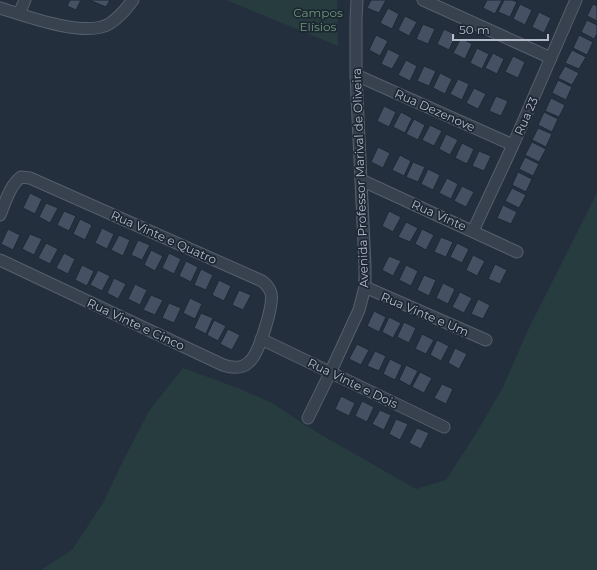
<svg xmlns="http://www.w3.org/2000/svg" width="597" height="570" font-family="Montserrat,sans-serif">
  <rect width="100%" height="100%" fill="#242f3e"/>
  <path fill="#263c3f" d="M 226,0 L 337,0 L 338,46 Z
    M 597,193 L 597,570 L 41,570 L 72,550 L 103,503 L 123,461 L 149,411 L 183,368 L 238,388 L 272,403 L 318,433 L 416,489 L 446,480 L 475,435 L 503,387 L 527,332 Z"/>
  <path fill="#455162" stroke="#1f2835" d="M 70,0 L 81,0 L 76,10 L 67,6 Z
    M 89,0 L 110,0 L 106,7 Z
    M 371,0 L 386,0 L 379,13 L 367,8 Z
    M 487,0 L 502,0 L 495,14 L 483,8 Z
    M 504,0 L 512,0 L 517,2 L 510,17 L 498,12 Z
    M 520,4 L 532,10 L 525,25 L 513,19 Z
    M 593,4 L 597,6 L 597,21 L 587,16 Z
    M 388,8 L 399,14 L 392,29 L 380,23 Z
    M 539,12 L 551,18 L 544,33 L 532,27 Z
    M 405,16 L 417,22 L 409,36 L 398,30 Z
    M 587,20 L 597,25 L 597,34 L 594,39 L 581,32 Z
    M 423,24 L 435,29 L 428,44 L 416,39 Z
    M 444,29 L 456,35 L 449,50 L 437,44 Z
    M 376,35 L 388,41 L 380,56 L 369,50 Z
    M 579,35 L 593,42 L 587,55 L 573,48 Z
    M 461,38 L 472,44 L 465,59 L 453,53 Z
    M 477,48 L 489,54 L 482,69 L 470,63 Z
    M 388,49 L 400,55 L 392,69 L 381,64 Z
    M 572,50 L 586,57 L 579,69 L 565,63 Z
    M 493,53 L 504,59 L 497,74 L 485,68 Z
    M 513,56 L 525,62 L 518,78 L 505,72 Z
    M 406,60 L 417,66 L 410,81 L 398,75 Z
    M 424,66 L 436,71 L 429,86 L 417,81 Z
    M 565,66 L 579,73 L 572,85 L 558,78 Z
    M 440,73 L 452,79 L 445,94 L 433,88 Z
    M 458,79 L 469,84 L 462,100 L 450,94 Z
    M 558,80 L 572,87 L 566,100 L 552,93 Z
    M 474,88 L 486,94 L 478,109 L 466,103 Z
    M 496,96 L 508,101 L 501,116 L 489,111 Z
    M 551,98 L 565,105 L 559,117 L 545,111 Z
    M 384,106 L 396,112 L 389,127 L 377,121 Z
    M 401,112 L 412,118 L 405,133 L 393,127 Z
    M 544,112 L 558,119 L 552,132 L 538,125 Z
    M 414,119 L 425,125 L 418,140 L 406,134 Z
    M 430,125 L 442,131 L 434,146 L 422,140 Z
    M 538,128 L 552,134 L 546,147 L 532,140 Z
    M 446,134 L 458,140 L 450,155 L 439,149 Z
    M 532,142 L 546,149 L 539,162 L 525,155 Z
    M 462,143 L 474,149 L 467,164 L 455,158 Z
    M 378,147 L 390,153 L 383,168 L 371,162 Z
    M 479,151 L 491,156 L 484,171 L 472,166 Z
    M 400,155 L 411,161 L 404,176 L 392,170 Z
    M 525,157 L 539,164 L 533,176 L 519,169 Z
    M 413,162 L 425,167 L 418,182 L 406,177 Z
    M 428,169 L 440,175 L 433,190 L 421,184 Z
    M 518,172 L 532,179 L 526,192 L 512,185 Z
    M 447,178 L 458,184 L 451,199 L 439,193 Z
    M 462,186 L 474,192 L 466,207 L 454,201 Z
    M 512,188 L 526,195 L 519,208 L 505,201 Z
    M 30,193 L 42,199 L 35,214 L 23,208 Z
    M 46,203 L 58,208 L 50,223 L 39,217 Z
    M 503,205 L 517,212 L 511,224 L 497,218 Z
    M 64,211 L 76,216 L 69,231 L 57,225 Z
    M 389,211 L 401,217 L 393,232 L 382,226 Z
    M 80,219 L 92,225 L 85,240 L 73,234 Z
    M 406,222 L 418,228 L 410,242 L 398,237 Z
    M 102,228 L 114,234 L 107,249 L 95,243 Z
    M 8,229 L 20,235 L 13,250 L 1,244 Z
    M 422,229 L 434,235 L 426,250 L 415,244 Z
    M 30,234 L 42,239 L 34,255 L 22,249 Z
    M 119,235 L 130,240 L 123,256 L 111,250 Z
    M 441,237 L 453,242 L 446,257 L 434,252 Z
    M 138,240 L 150,245 L 142,260 L 131,255 Z
    M 46,243 L 58,249 L 50,264 L 38,258 Z
    M 457,243 L 469,249 L 462,263 L 450,257 Z
    M 151,250 L 163,256 L 155,271 L 144,265 Z
    M 64,253 L 75,259 L 68,274 L 56,268 Z
    M 169,253 L 181,259 L 174,274 L 162,268 Z
    M 473,255 L 485,261 L 477,276 L 466,270 Z
    M 389,256 L 401,261 L 393,276 L 382,270 Z
    M 186,261 L 198,267 L 191,282 L 179,276 Z
    M 495,264 L 507,270 L 500,284 L 488,279 Z
    M 82,265 L 94,271 L 87,286 L 75,280 Z
    M 406,265 L 418,271 L 411,286 L 399,280 Z
    M 201,269 L 213,275 L 206,290 L 194,285 Z
    M 98,270 L 110,276 L 102,291 L 90,285 Z
    M 424,275 L 436,280 L 429,296 L 417,290 Z
    M 114,278 L 126,284 L 118,299 L 107,293 Z
    M 219,280 L 231,286 L 224,301 L 212,295 Z
    M 443,283 L 455,289 L 448,304 L 436,298 Z
    M 135,284 L 147,290 L 140,305 L 128,299 Z
    M 239,290 L 251,295 L 243,310 L 232,305 Z
    M 460,292 L 472,298 L 464,313 L 452,307 Z
    M 151,295 L 163,300 L 155,315 L 143,310 Z
    M 190,298 L 202,304 L 195,319 L 183,313 Z
    M 478,299 L 490,305 L 483,319 L 471,314 Z
    M 169,303 L 181,308 L 174,323 L 162,318 Z
    M 374,311 L 386,317 L 379,332 L 367,326 Z
    M 201,313 L 213,318 L 206,334 L 194,328 Z
    M 389,317 L 401,323 L 393,338 L 382,332 Z
    M 214,320 L 226,326 L 218,341 L 207,335 Z
    M 404,322 L 416,328 L 409,343 L 397,337 Z
    M 228,329 L 240,335 L 232,350 L 220,344 Z
    M 422,334 L 434,340 L 426,354 L 415,349 Z
    M 437,340 L 449,346 L 441,361 L 430,355 Z
    M 357,344 L 369,350 L 361,365 L 349,359 Z
    M 455,348 L 467,354 L 459,369 L 448,363 Z
    M 375,351 L 386,356 L 379,371 L 367,366 Z
    M 390,359 L 402,365 L 395,380 L 383,374 Z
    M 406,365 L 418,371 L 410,386 L 399,380 Z
    M 420,372 L 432,378 L 424,393 L 412,387 Z
    M 442,384 L 453,389 L 446,404 L 434,398 Z
    M 341,396 L 355,403 L 349,416 L 335,409 Z
    M 362,401 L 374,407 L 367,422 L 355,416 Z
    M 380,410 L 391,415 L 384,430 L 372,424 Z
    M 396,419 L 408,424 L 400,440 L 389,434 Z
    M 417,428 L 429,433 L 421,449 L 409,443 Z"/>
  <g fill="none" stroke-linecap="round" stroke-linejoin="round">
    <defs>
      <path id="minor" d="M 423,0 L 551,58
        M 0,8 C 26,16 85,38 109,24 C 119,18 126,9 133,0
        M 19,14 L 25,0
        M 356,75 L 513,145
        M 361,180 L 517,252
        M 0,215 C 5,203 10,185 21,177 L 30,178 L 262,281 C 266,284 269,287 271,293 C 274,305 259,354 249,362 C 242,369 232,368 223,365 L 0,260
        M 473,231 L 513,145 L 576,0
        M 365,287 L 486,340
        M 261,339 L 444,427
        M 308,418 L 330,373 L 359,310 L 365,287 L 365,266 L 356,75 L 356,20 L 357,0"/>
    </defs>
    <use href="#minor" stroke="#565f6c" stroke-width="13"/>
    <use href="#minor" stroke="#38414e" stroke-width="11"/>
  </g>
  <g text-anchor="middle" dominant-baseline="central" stroke-width="3.5" stroke-linejoin="round" paint-order="stroke">
    <g font-size="12" fill="#6b9a76" stroke="#1d2633">
      <text x="318" y="12">Campos<tspan x="318" dy="14">Elísios</tspan></text>
    </g>
    <g font-size="12" fill="#b4bcc9" stroke="#1d2633">
      <text transform="translate(435 110) rotate(24)">Rua Dezenove</text>
      <text transform="translate(526 116) rotate(-66)">Rua 23</text>
      <text transform="translate(360 178) rotate(-92)">Avenida Professor Marival de Oliveira</text>
      <text transform="translate(439 215) rotate(24)">Rua Vinte</text>
      <text transform="translate(164 237) rotate(24)">Rua Vinte e Quatro</text>
      <text transform="translate(425 314) rotate(23)">Rua Vinte e Um</text>
      <text transform="translate(136 324) rotate(25)">Rua Vinte e Cinco</text>
      <text transform="translate(353 383) rotate(26)">Rua Vinte e Dois</text>
    </g>
  </g>
  <path d="M453 34v6h95v-6" fill="none" stroke="#b4bcc9" stroke-width="2"/>
  <text x="459" y="34" font-size="12" fill="#b4bcc9" stroke="#1d2633" stroke-width="3" paint-order="stroke">50 m</text>
</svg>
